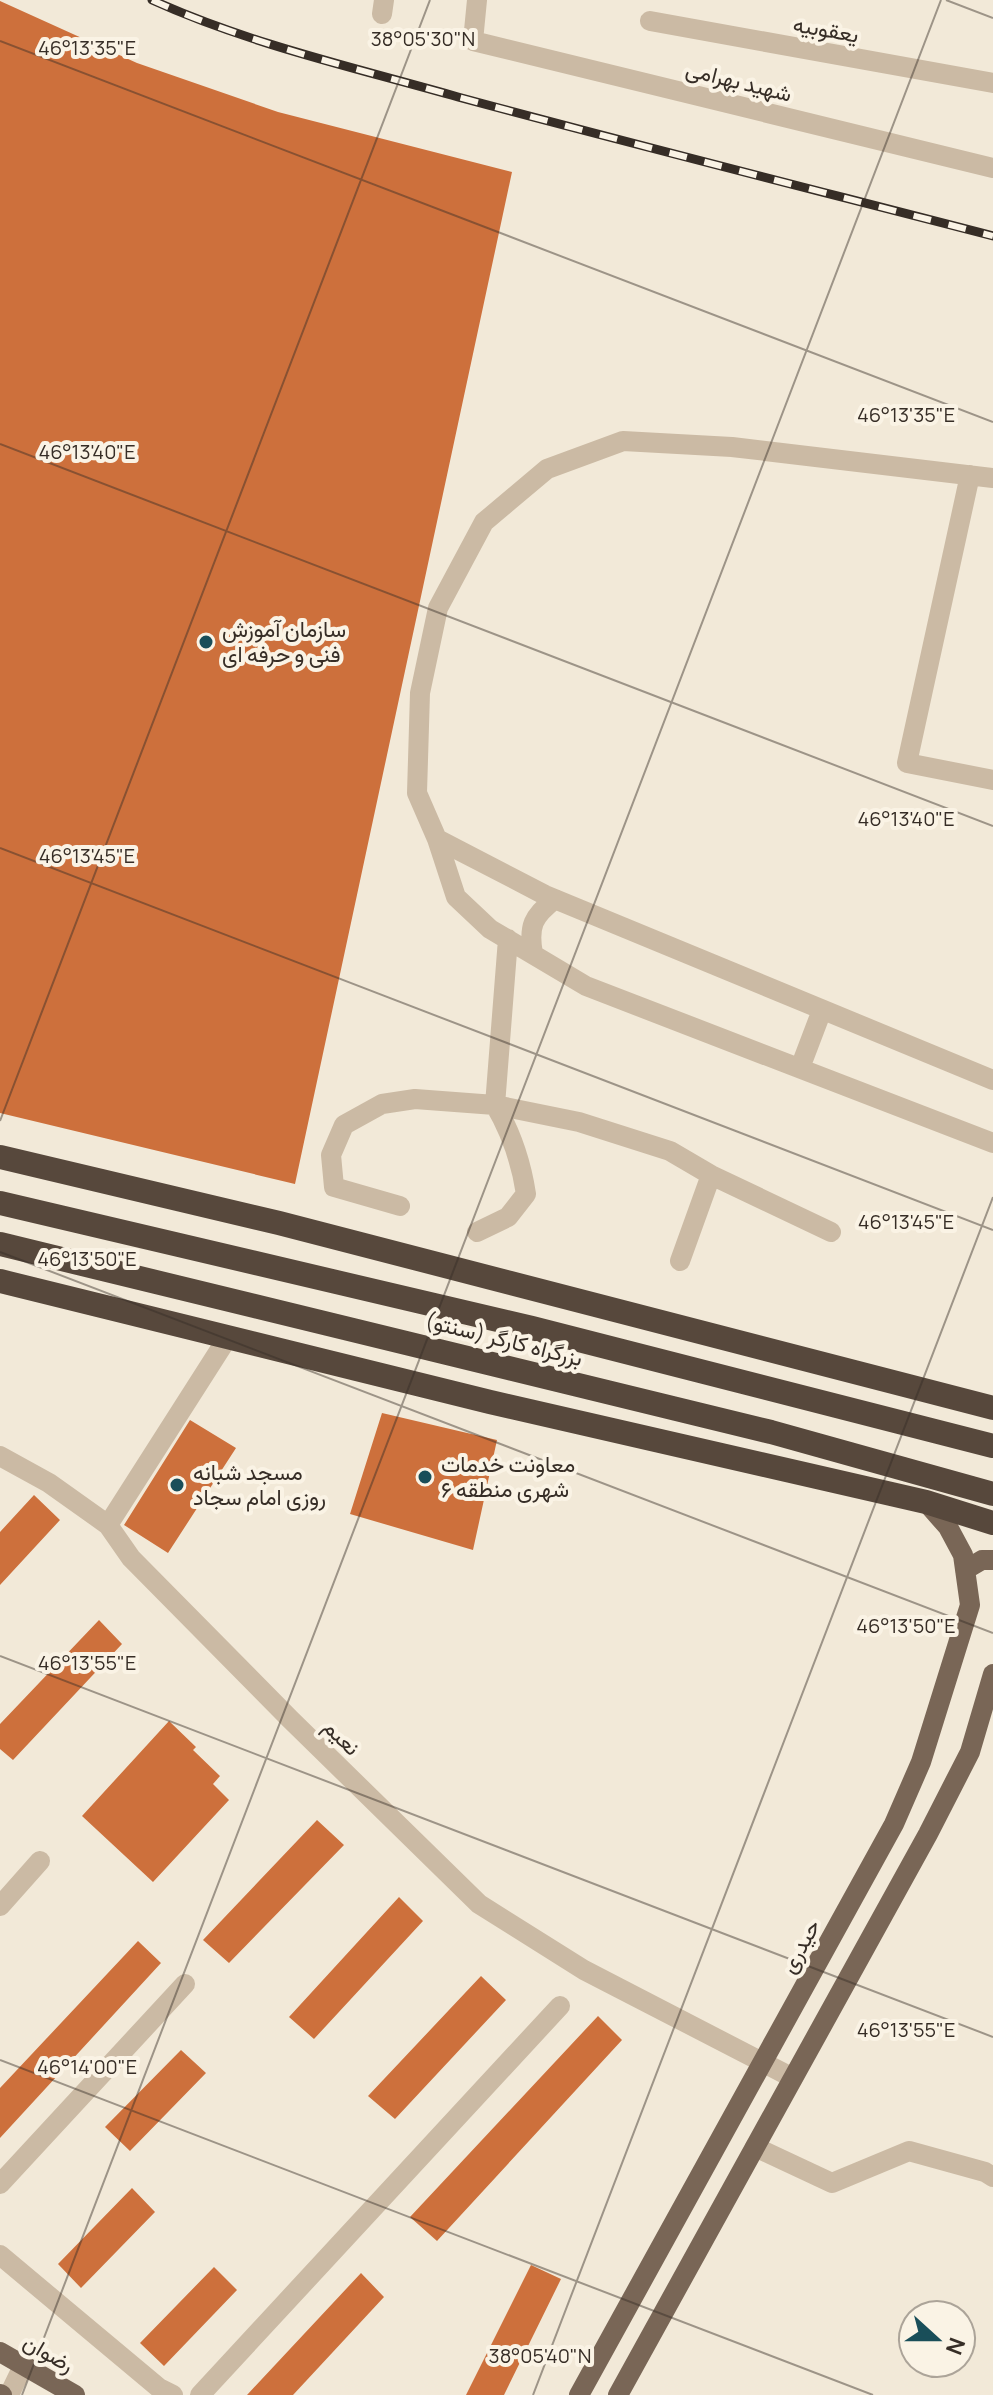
<svg xmlns="http://www.w3.org/2000/svg" width="993" height="2395" font-family="Manrope,Vazirmatn,sans-serif">
  <rect width="100%" height="100%" fill="#f2e9d8"/>
  <path fill="#cd703c" d="M 0,1 L 137,63 L 278,112 L 512,172 L 295,1184 L 0,1113 Z
    M 382,1413 L 497,1440 L 473,1550 L 350,1514 Z
    M 190,1420 L 236,1448 L 168,1553 L 124,1525 Z
    M 34,1495 L 60,1520 L 0,1585 L 0,1532 Z
    M 99,1620 L 122,1644 L 13,1760 L 0,1749 L 0,1724 Z
    M 169,1721 L 196,1747 L 193,1750 L 220,1776 L 213,1784 L 229,1800 L 153,1882 L 82,1816 Z
    M 317,1820 L 344,1845 L 229,1963 L 203,1940 Z
    M 399,1897 L 423,1921 L 314,2039 L 289,2017 Z
    M 138,1941 L 161,1963 L 0,2138 L 0,2088 Z
    M 481,1976 L 506,2000 L 395,2119 L 368,2096 Z
    M 598,2016 L 622,2040 L 437,2241 L 410,2217 Z
    M 181,2050 L 206,2073 L 130,2151 L 105,2127 Z
    M 132,2188 L 155,2212 L 81,2288 L 58,2264 Z
    M 531,2265 L 561,2279 L 504,2395 L 466,2395 Z
    M 214,2267 L 237,2290 L 164,2366 L 140,2343 Z
    M 361,2273 L 384,2297 L 293,2395 L 247,2395 Z"/>
  <g fill="none" stroke-linecap="round" stroke-linejoin="round">
    <path stroke="#cbbaa4" stroke-width="20" d="M 477,0 L 473,41 L 993,168
      M 382,14 L 384,0
      M 650,21 L 993,83
      M 970,475 L 907,763 L 993,780
      M 993,478 L 732,447 L 623,441 L 547,469 L 484,522 L 438,608 L 420,693 L 417,793 L 437,839 L 456,897 L 490,929 L 586,986 L 993,1143
      M 437,839 L 545,895 L 993,1080
      M 533,954 C 528,926 533,916 555,899
      M 800,1068 L 822,1010
      M 495,1105 L 579,1122 L 670,1151 L 711,1175 L 680,1261
      M 711,1175 L 831,1232
      M 400,1206 L 334,1187 L 331,1155 L 344,1125 L 382,1104 L 415,1099 L 495,1105 L 508,939
      M 477,1232 L 508,1217 L 526,1194 C 521,1161 512,1134 495,1105
      M 228,1337 L 108,1525 L 131,1558 L 290,1719 L 479,1904 L 584,1970 L 793,2078
      M 0,1456 L 49,1483 L 108,1525
      M 0,1906 L 40,1861
      M 755,2147 L 832,2183 L 909,2151 L 985,2172 L 993,2177
      M 0,2184 L 185,1984
      M 0,2255 L 159,2388 L 173,2395
      M 9,2395 L 23,2366
      M 200,2395 L 560,2006"/>
    <path stroke="#796656" stroke-width="20" d="M 965,1570 L 982,1560 L 993,1560
      M 0,2352 L 75,2395
      M 0,2394 L 2,2395
      M 579,2395 L 894,1824 L 921,1762 L 970,1605 L 963,1555 L 948,1527 L 926,1502
      M 618,2395 L 928,1834 L 970,1752 L 993,1674"/>
    <path stroke="#57483c" stroke-width="24" d="M 0,1157 L 279,1223 L 993,1408
      M 0,1203 L 532,1328 L 993,1446
      M 0,1244 L 771,1432 L 993,1494
      M 0,1281 L 490,1402 L 926,1502 L 993,1523"/>
    <defs>
      <path id="rail" d="M 152,0 C 249,44 356,68 458,97 C 636,145 815,190 993,236"/>
    </defs>
    <use href="#rail" stroke="#362d26" stroke-width="9"/>
    <use href="#rail" stroke="#faf3e5" stroke-width="6" stroke-dasharray="18" stroke-linecap="butt"/>
  </g>
  <path fill="none" stroke="#362d26" stroke-width="2" stroke-opacity="0.45" d="M 946,0 L 993,18M 0,41 L 993,422M 0,444 L 993,826M 0,848 L 993,1230M 0,1121 L 430,0M 0,1252 L 993,1633M 0,1656 L 993,2037M 0,2060 L 873,2395M 22,2395 L 941,0M 533,2395 L 993,1197"/>
  <g fill="#194e59" stroke="#faf3e5" stroke-width="3">
    <circle cx="206" cy="642" r="8"/>
    <circle cx="425" cy="1477" r="8"/>
    <circle cx="177" cy="1485" r="8"/>
  </g>
  <g text-anchor="middle" dominant-baseline="central" stroke-width="8" stroke-linejoin="round" paint-order="stroke">
    <g font-size="22" fill="#362d26" stroke="#faf3e5">
      <text transform="translate(826 29) rotate(10)">یعقوبیه</text>
      <text transform="translate(739 81) rotate(14)">شهید بهرامی</text>
      <text transform="translate(504 1339) rotate(14)">بزرگراه کارگر (سنتو)</text>
      <text transform="translate(342 1737) rotate(44)">نعیم</text>
      <text transform="translate(800 1946) rotate(-61)">حیدری</text>
      <text transform="translate(49 2353) rotate(30)">رضوان</text>
    </g>
    <g font-size="22" fill="#362d26" stroke="#faf3e5" text-anchor="start">
      <text x="222" y="629">سازمان آموزش<tspan x="222" dy="25">فنی و حرفه ای</tspan></text>
      <text x="441" y="1464">معاونت خدمات<tspan x="441" dy="25">شهری منطقه ۶</tspan></text>
      <text x="193" y="1472">مسجد شبانه<tspan x="193" dy="25">روزی امام سجاد</tspan></text>
    </g>
  </g>
  <g font-size="20" text-anchor="middle" fill="#362d26" stroke="#faf3e5" stroke-width="8" stroke-linejoin="round" paint-order="stroke">
    <text x="423" y="46">38°05'30"N</text>
    <text x="87" y="55">46°13'35"E</text>
    <text x="906" y="422">46°13'35"E</text>
    <text x="87" y="459">46°13'40"E</text>
    <text x="906" y="826">46°13'40"E</text>
    <text x="87" y="863">46°13'45"E</text>
    <text x="906" y="1229">46°13'45"E</text>
    <text x="87" y="1266">46°13'50"E</text>
    <text x="906" y="1633">46°13'50"E</text>
    <text x="87" y="1670">46°13'55"E</text>
    <text x="906" y="2037">46°13'55"E</text>
    <text x="87" y="2074">46°14'00"E</text>
    <text x="540" y="2363">38°05'40"N</text>
  </g>
  <g transform="translate(937 2339) rotate(111)"><circle r="38" fill="#faf3e5" stroke="#aca499" stroke-width="2"/>
  <path d="M0-6L14 30L0 20L-14 30Z" fill="#194e59"/>
  <text y="-12" font-size="22" font-weight="bold" text-anchor="middle" fill="#362d26">N</text>
  </g>
</svg>
